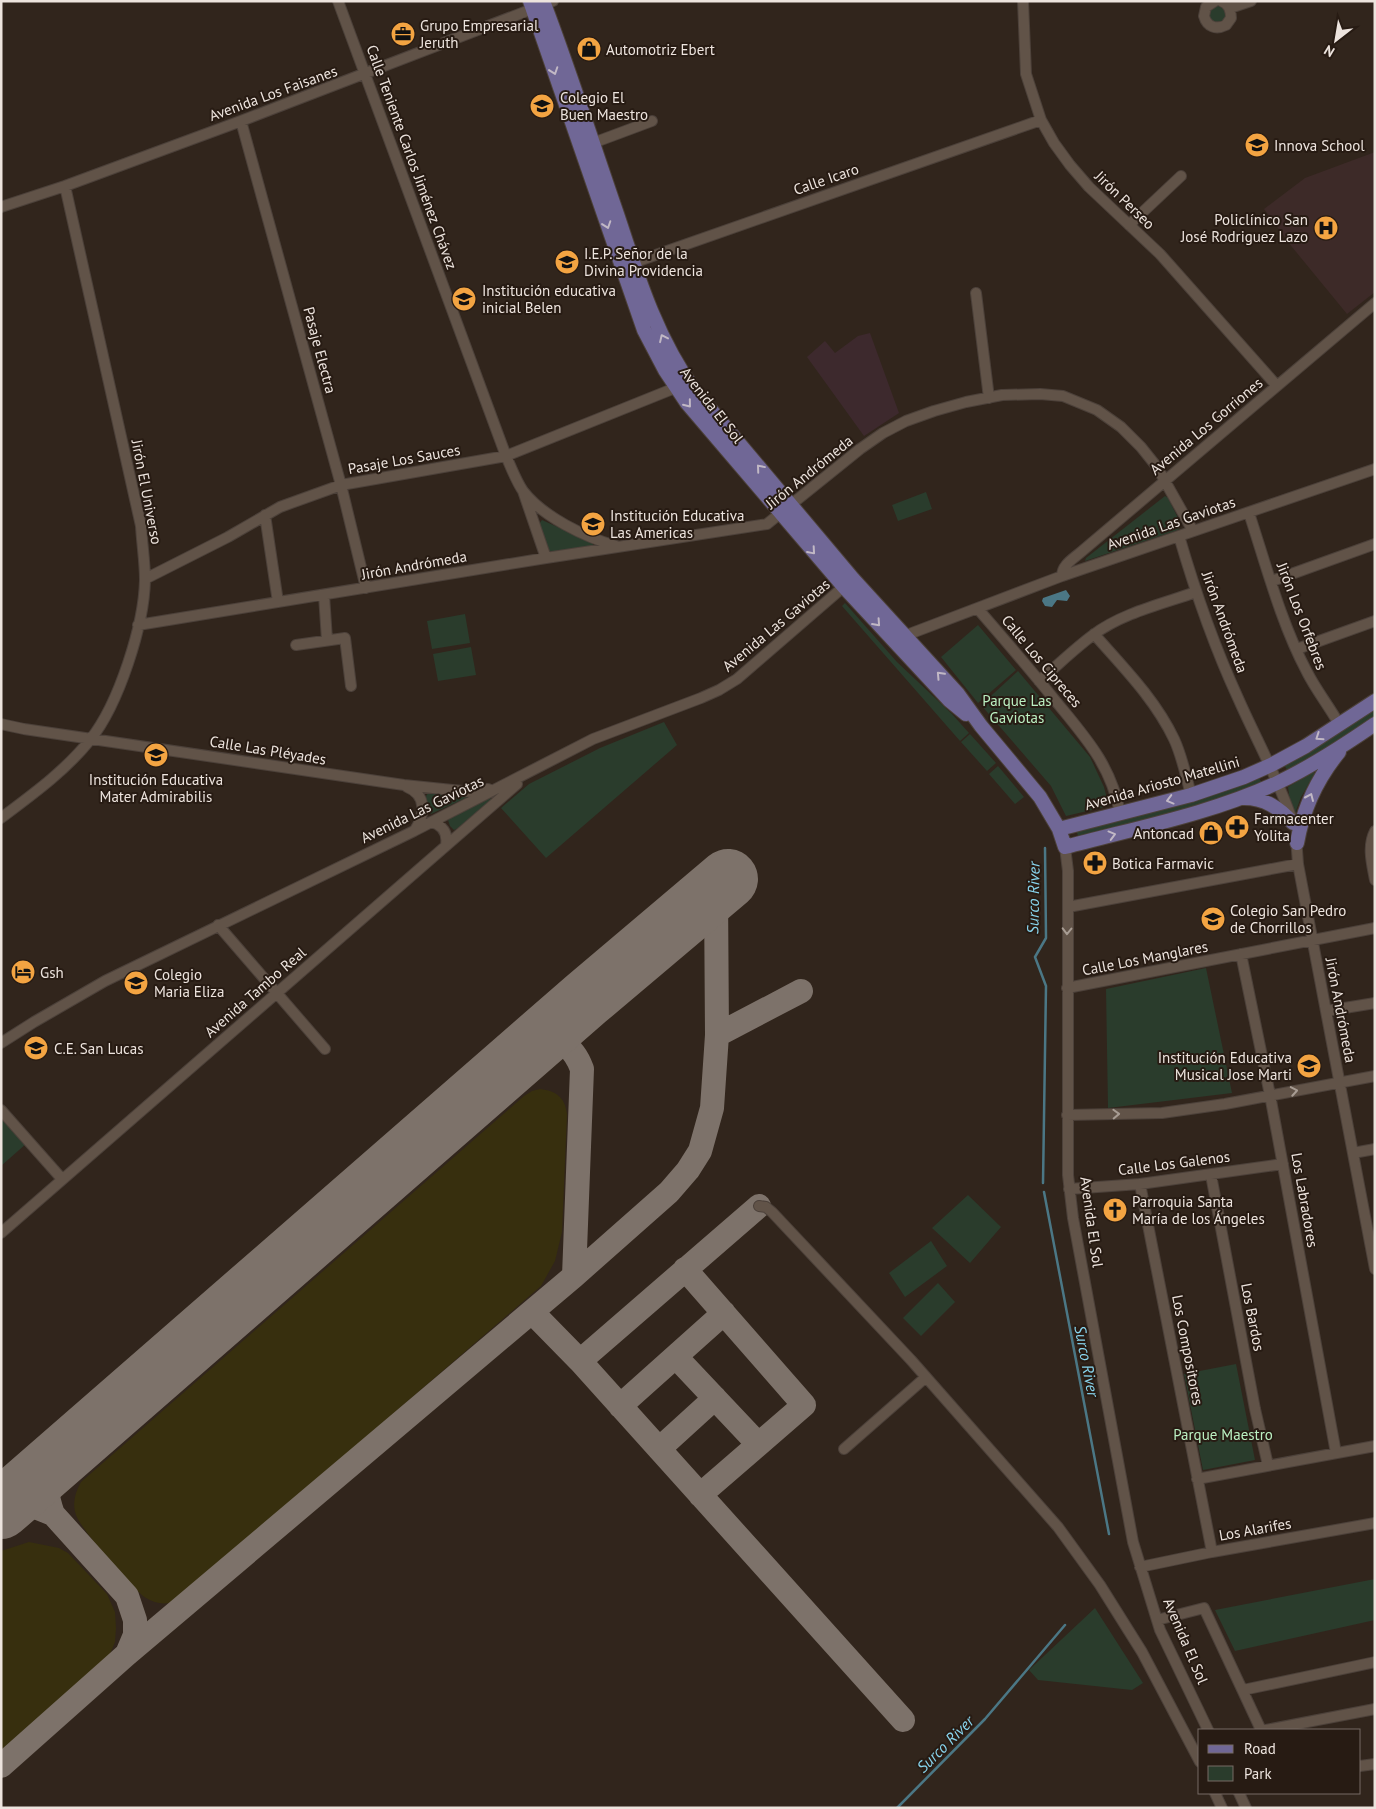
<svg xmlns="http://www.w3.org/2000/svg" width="1376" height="1809" font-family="'PT Sans',sans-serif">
  <rect width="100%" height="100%" fill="#31251c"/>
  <path fill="#3d292d" d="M 870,333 L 899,413 L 864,436 L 807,357 L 825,341 L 835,353 L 858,336 Z"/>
  <path fill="#3d2a28" d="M 1375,152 L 1375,292 L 1347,314 L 1292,247 L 1264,209 L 1305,178 Z"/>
  <path fill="#2a3c2c" d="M1209 15a9 9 0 1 1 18 0a9 9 0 1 1-18 0Z
    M 926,492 L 932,509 L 898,521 L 892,505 Z
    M 1165,496 L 1168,498 L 1181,524 L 1181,527 L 1178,530 L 1085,561 L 1086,558 Z
    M 542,520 L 593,543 L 593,546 L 551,552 L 548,549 L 539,524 Z
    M 845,603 L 897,662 L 952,714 L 969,733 L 960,741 L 842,606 Z
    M 465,614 L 470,643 L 432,649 L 427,621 Z
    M 978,625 L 1016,670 L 978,703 L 941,657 Z
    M 471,647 L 476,675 L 438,681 L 433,654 Z
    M 1018,671 L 1090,757 L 1104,787 L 1109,806 L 1066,816 L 1051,786 L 981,705 Z
    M 1375,706 L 1375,720 L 1289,773 L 1283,763 Z
    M 664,722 L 677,745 L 546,858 L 501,808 L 529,784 L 600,748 Z
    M 970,734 L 996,763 L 987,771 L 961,742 Z
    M 998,766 L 1024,797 L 1015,804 L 989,774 Z
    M 1313,772 L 1315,773 L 1301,797 L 1294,816 L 1292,816 L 1288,787 Z
    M 1258,776 L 1263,785 L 1243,793 L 1079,839 L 1076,829 Z
    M 429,792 L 468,797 L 431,814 L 428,812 L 426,796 Z
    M 489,798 L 492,799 L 491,800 L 458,828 L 454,830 L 450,826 L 448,820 L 450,817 Z
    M 1206,968 L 1232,1093 L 1108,1108 L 1106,989 Z
    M 1,1115 L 27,1143 L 1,1166 Z
    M 968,1195 L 1001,1227 L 970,1263 L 932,1228 Z
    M 931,1241 L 947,1266 L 905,1297 L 889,1273 Z
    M 938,1283 L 955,1302 L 921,1336 L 903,1318 Z
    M 1236,1364 L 1255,1460 L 1203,1470 L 1184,1374 Z
    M 1375,1579 L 1375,1620 L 1235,1651 L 1215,1610 Z
    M 1095,1608 L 1143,1683 L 1132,1690 L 1038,1680 L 1029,1670 Z"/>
  <path fill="#372f0e" d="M 540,1089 C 556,1091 565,1097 567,1114 L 562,1232 L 555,1261 L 541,1286 L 176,1601 C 165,1605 156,1604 146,1598 C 134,1591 80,1528 76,1515 C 72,1503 75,1493 81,1482 L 524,1096 L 532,1091 Z
    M 29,1542 L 59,1548 L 68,1553 L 107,1594 L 115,1612 L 116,1628 L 115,1642 L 108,1659 L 1,1752 L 1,1551 Z"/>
  <path fill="#4b7785" d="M 1066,590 L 1070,596 L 1067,601 L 1057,600 L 1052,607 L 1045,606 L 1042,601 L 1043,598 Z"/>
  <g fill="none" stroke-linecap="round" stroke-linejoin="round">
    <path stroke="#4b7785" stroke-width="2.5" d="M 1043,1183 L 1046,986 L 1035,957 L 1046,938 L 1045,848
      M 1044,1192 L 1109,1534
      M 897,1808 L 985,1719 L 1065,1625"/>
    <path stroke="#7d726a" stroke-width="24" d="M 717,1035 L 801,991
      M 536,1044 C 561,1039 573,1045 582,1069 L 574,1276
      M 685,1269 L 804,1405 L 700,1495
      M 532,1312 L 580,1361 L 903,1720
      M 676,1357 L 758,1444
      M 580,1361 L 759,1206
      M 620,1406 L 724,1313
      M 659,1449 L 715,1398
      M 6,1505 L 16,1503 L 33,1506 L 53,1514 L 127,1596 L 135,1620 L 135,1635 L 127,1654
      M 53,1514 C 44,1489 46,1482 58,1460
      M 1,1766 L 127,1654 L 574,1276 L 669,1192 L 688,1170 L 700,1151 L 712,1108 L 717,1035 L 716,891"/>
    <path stroke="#7d726a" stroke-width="60" d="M 1,1509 L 586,999 L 728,879"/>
    <defs>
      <path id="minor" d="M 338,1 L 506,456 C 511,467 516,481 523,491 C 543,517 585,537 616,546
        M 1023,1 L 1026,74 L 1041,120 L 1054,143 L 1070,165 L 1089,187 L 1160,254 L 1277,386
        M 1215,1 L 1206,7 L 1204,16 C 1207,27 1216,30 1226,25 L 1231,18 C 1231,10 1229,4 1221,1
        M 1230,8 L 1251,1
        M 241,121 L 341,485 L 366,588
        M 593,143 L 652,121
        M 1,207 L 65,186 L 241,121 L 553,1
        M 1129,225 L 1181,176
        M 627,265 L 1041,120
        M 976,293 L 989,398
        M 523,491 L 546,558
        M 1249,513 C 1266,565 1281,623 1307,672 C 1316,690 1329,706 1339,724
        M 265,515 L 278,602
        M 1179,536 C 1195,591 1214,646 1238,698 C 1256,739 1278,778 1292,820
        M 1062,576 C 1062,565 1073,559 1081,552 L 1375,303
        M 145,579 L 228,537 L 280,507 L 341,485 L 506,456 L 675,388
        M 1272,581 L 1375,544
        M 324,595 L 327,640
        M 978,609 C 1004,639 1030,669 1054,699 C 1084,736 1111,764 1120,813
        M 138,625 L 546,558 L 767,524 L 860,449 L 883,433 L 906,421 L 934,411 L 966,402 L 1002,395 L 1040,394 L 1063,396 L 1097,410 L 1121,427 L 1141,447 L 1157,467 L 1193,531
        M 1094,634 C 1123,667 1155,699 1174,739 C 1182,756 1186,776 1191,795
        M 900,640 L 904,636 L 1062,576 L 1375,469
        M 296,645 L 345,638 L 351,686
        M 1297,649 L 1375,621
        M 1039,681 C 1057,666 1074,649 1093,635 C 1122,613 1162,604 1196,592
        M 1,724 L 24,729 L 404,785 L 472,792 L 488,789
        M 407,787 C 427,795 425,815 415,830
        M 1,818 C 33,794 65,771 90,740 C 119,704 144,625 145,580 C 145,562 142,544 141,526 L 65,186
        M 431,822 C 443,825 448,833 446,845
        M 1375,831 C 1367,846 1372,864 1375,880
        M 1296,837 L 1298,864 L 1375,1269
        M 1065,847 L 1068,871 L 1068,1175 L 1073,1218 L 1133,1542 L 1160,1630 L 1208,1730
        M 1068,907 L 1298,864
        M 218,925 L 325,1049
        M 1241,954 L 1270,1095 L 1336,1453
        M 1067,988 L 1375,928
        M 1326,1011 L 1375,1003
        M 1,1043 L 34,1022 L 105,981 L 414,831 L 593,739 L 701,698 L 719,690 L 737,679 L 848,583
        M 1,1110 L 62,1179
        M 1067,1115 L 1162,1113 L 1225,1104 L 1375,1076
        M 1353,1153 L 1375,1149
        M 1211,1175 L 1255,1409 L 1268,1465
        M 1140,1184 L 1212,1552
        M 1069,1189 L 1140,1184 L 1283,1164
        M 759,1206 L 766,1207 L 772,1212 L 911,1360 L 1058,1527 L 1100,1585 L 1142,1652 L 1200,1762
        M 1,1233 L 517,784
        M 844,1449 L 926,1377
        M 1197,1479 L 1375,1446
        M 1140,1567 L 1212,1552 L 1375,1523
        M 1157,1620 L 1204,1608 L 1261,1730
        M 1243,1690 L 1375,1662
        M 1266,1730 L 1375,1709
        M 1360,1766 L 1375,1764
        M 1215,1793 L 1222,1808
        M 1239,1793 L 1246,1808"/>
      <path id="major" d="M 530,1 L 644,330 L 665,370 L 687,403 L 844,587 L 949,700 L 966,714
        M 543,1 C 570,72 593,145 618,217 C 638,278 657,339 695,391 L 853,579 L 958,694 L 981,726 L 1040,797 L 1059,829 L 1065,847 C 1136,828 1210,814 1277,783 C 1311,767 1343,746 1375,724
        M 1244,798 C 1265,798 1279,808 1293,823
        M 1059,829 L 1191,795 L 1244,777 L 1271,765 L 1306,746 L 1375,701
        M 1297,843 C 1303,809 1316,780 1339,752"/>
    </defs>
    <use href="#minor" stroke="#4c413a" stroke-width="12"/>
    <use href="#major" stroke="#4c413a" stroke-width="16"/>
    <use href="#minor" stroke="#615348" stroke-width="10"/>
    <use href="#major" stroke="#706796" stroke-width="14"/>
  </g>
  <defs><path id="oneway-chevron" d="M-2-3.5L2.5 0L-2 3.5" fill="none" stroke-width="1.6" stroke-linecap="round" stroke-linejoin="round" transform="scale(1.25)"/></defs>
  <g stroke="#c1b8c5">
    <use href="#oneway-chevron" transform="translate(554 71) rotate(71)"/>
    <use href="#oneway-chevron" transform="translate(607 225) rotate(71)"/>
    <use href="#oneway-chevron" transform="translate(663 338) rotate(-115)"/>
    <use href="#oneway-chevron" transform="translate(688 404) rotate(51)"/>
    <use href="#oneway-chevron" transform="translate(760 468) rotate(-130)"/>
    <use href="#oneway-chevron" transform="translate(812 551) rotate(49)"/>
    <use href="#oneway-chevron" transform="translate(877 623) rotate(48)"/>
    <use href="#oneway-chevron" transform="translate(940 675) rotate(-133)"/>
    <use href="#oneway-chevron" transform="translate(1319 737) rotate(146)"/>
    <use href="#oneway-chevron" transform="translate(1310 797) rotate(-66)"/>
    <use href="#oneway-chevron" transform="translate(1170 800) rotate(165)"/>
    <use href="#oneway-chevron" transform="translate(1112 835) rotate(-15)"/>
  </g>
  <g stroke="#a79c93">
    <use href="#oneway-chevron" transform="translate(1067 931) rotate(91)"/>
    <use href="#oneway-chevron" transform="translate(1294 1091) rotate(-10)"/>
    <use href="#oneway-chevron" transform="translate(1116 1114) rotate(-2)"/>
  </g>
  <defs>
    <symbol id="office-disc" viewBox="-11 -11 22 22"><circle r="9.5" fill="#f3a442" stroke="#271b13"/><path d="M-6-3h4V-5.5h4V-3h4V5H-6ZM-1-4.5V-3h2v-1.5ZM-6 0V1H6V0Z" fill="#111"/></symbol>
    <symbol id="shop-disc" viewBox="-11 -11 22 22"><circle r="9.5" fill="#f3a442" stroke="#271b13"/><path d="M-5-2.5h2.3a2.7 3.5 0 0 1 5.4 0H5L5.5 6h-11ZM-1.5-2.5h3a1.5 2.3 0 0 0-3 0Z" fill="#111"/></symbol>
    <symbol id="university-disc" viewBox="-11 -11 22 22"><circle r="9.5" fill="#f3a442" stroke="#271b13"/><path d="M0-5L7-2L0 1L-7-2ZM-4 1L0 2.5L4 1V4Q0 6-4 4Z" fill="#111"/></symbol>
    <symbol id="school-disc" viewBox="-11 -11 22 22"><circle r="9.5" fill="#f3a442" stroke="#271b13"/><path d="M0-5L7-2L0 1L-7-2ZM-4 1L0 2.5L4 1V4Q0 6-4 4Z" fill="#111"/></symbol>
    <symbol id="hospital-disc" viewBox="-11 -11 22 22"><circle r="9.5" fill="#f3a442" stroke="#271b13"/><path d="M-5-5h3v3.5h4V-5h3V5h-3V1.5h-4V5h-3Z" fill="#111"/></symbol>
    <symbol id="pharmacy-disc" viewBox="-11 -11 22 22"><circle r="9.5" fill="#f3a442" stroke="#271b13"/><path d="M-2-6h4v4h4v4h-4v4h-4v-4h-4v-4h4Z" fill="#111"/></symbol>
    <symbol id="hotel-disc" viewBox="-11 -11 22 22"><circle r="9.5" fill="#f3a442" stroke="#271b13"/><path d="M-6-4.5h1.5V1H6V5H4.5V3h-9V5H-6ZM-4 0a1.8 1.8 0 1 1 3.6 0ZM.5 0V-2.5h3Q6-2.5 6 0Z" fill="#111"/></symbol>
    <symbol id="church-disc" viewBox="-11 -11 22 22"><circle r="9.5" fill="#f3a442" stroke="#271b13"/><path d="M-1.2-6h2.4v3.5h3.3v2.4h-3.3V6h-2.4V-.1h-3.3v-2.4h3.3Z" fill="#111"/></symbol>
  </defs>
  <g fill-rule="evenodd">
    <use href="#office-disc" x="389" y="20" width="28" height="28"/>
    <use href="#shop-disc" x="575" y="35" width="28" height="28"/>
    <use href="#university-disc" x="528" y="92" width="28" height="28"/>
    <use href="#school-disc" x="1243" y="131" width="28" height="28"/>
    <use href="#hospital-disc" x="1312" y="214" width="28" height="28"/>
    <use href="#school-disc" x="553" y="248" width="28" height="28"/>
    <use href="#school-disc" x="450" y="285" width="28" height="28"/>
    <use href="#school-disc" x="579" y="510" width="28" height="28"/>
    <use href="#school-disc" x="142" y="741" width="28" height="28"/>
    <use href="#pharmacy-disc" x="1223" y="813" width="28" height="28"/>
    <use href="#shop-disc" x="1197" y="819" width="28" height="28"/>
    <use href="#pharmacy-disc" x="1081" y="849" width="28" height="28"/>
    <use href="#university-disc" x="1199" y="905" width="28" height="28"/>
    <use href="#hotel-disc" x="9" y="958" width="28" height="28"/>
    <use href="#school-disc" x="122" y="969" width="28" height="28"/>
    <use href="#university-disc" x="22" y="1034" width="28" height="28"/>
    <use href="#school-disc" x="1295" y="1052" width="28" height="28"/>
    <use href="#church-disc" x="1101" y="1196" width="28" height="28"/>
  </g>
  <g text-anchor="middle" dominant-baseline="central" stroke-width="4" stroke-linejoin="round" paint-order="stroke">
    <g font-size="15" fill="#ede4de" stroke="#271b13" text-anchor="start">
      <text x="420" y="25">Grupo Empresarial<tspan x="420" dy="17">Jeruth</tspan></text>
      <text x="606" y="49">Automotriz Ebert</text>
      <text x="560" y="97">Colegio El<tspan x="560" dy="17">Buen Maestro</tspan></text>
      <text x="1274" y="145">Innova School</text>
      <text x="1308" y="219" text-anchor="end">Policlínico San<tspan x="1308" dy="17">José Rodriguez Lazo</tspan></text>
      <text x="584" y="253">I.E.P. Señor de la<tspan x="584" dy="17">Divina Providencia</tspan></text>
      <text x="482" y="290">Institución educativa<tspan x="482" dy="17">inicial Belen</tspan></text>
      <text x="610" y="515">Institución Educativa<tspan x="610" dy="17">Las Americas</tspan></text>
      <text x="156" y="779" text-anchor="middle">Institución Educativa<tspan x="156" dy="17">Mater Admirabilis</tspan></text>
      <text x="1254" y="818">Farmacenter<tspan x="1254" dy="17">Yolita</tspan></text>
      <text x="1194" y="833" text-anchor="end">Antoncad</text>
      <text x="1112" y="863">Botica Farmavic</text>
      <text x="1230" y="910">Colegio San Pedro<tspan x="1230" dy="17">de Chorrillos</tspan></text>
      <text x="40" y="972">Gsh</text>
      <text x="154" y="974">Colegio<tspan x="154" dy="17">Maria Eliza</tspan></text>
      <text x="54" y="1048">C.E. San Lucas</text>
      <text x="1292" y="1057" text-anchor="end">Institución Educativa<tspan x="1292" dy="17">Musical Jose Marti</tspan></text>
      <text x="1132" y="1201">Parroquia Santa<tspan x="1132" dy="17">María de los Ángeles</tspan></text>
    </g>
    <g font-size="15" fill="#ede4de" stroke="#271b13">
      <text transform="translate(273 93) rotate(-20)">Avenida Los Faisanes</text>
      <text transform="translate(412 157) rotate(70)">Calle Teniente Carlos Jiménez Chávez</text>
      <text transform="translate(826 179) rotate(-19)">Calle Icaro</text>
      <text transform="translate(1125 200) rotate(44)">Jirón Perseo</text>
      <text transform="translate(320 350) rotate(75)">Pasaje Electra</text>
      <text transform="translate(712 405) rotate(52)">Avenida El Sol</text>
      <text transform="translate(1206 426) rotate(-40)">Avenida Los Gorriones</text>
      <text transform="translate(404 459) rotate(-10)">Pasaje Los Sauces</text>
      <text transform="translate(809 472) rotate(-39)">Jirón Andrómeda</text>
      <text transform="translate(147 492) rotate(79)">Jirón El Universo</text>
      <text transform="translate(1171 523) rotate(-19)">Avenida Las Gaviotas</text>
      <text transform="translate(414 565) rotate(-10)">Jirón Andrómeda</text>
      <text transform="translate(1302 616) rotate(69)">Jirón Los Orfebres</text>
      <text transform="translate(1225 622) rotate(70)">Jirón Andrómeda</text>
      <text transform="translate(776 625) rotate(-40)">Avenida Las Gaviotas</text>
      <text transform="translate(1042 661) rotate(50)">Calle Los Cipreces</text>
      <text transform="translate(268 750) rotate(9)">Calle Las Pléyades</text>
      <text transform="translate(1162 783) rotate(-16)">Avenida Ariosto Matellini</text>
      <text transform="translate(422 809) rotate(-26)">Avenida Las Gaviotas</text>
      <text transform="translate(1145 958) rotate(-11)">Calle Los Manglares</text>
      <text transform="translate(255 992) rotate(-41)">Avenida Tambo Real</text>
      <text transform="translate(1341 1010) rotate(79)">Jirón Andrómeda</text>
      <text transform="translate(1174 1163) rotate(-7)">Calle Los Galenos</text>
      <text transform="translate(1305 1200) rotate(80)">Los Labradores</text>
      <text transform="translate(1092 1222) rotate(82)">Avenida El Sol</text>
      <text transform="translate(1253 1317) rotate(79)">Los Bardos</text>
      <text transform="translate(1188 1350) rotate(79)">Los Compositores</text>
      <text transform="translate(1255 1529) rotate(-10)">Los Alarifes</text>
      <text transform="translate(1186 1641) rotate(67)">Avenida El Sol</text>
    </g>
    <g font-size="15" fill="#bbf0c2" stroke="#271b13">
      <text x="1017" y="700">Parque Las<tspan x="1017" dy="17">Gaviotas</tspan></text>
      <text x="1223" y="1434">Parque Maestro</text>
    </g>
    <g font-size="16" font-style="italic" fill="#88d4ed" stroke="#271b13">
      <text transform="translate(1033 898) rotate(-89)">Surco River</text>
      <text transform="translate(1087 1361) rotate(79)">Surco River</text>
      <text transform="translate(945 1744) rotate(-45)">Surco River</text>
    </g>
  </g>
  <rect width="1376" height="1809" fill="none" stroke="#ede4de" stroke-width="5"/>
  <rect x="1198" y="1729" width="162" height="65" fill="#271b13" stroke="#766b64"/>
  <rect x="1208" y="1745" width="25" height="8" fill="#706796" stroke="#766b64"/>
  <text x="1244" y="1754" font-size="15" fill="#ede4de">Road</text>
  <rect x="1208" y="1766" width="25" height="15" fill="#2a3c2c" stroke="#766b64"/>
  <text x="1244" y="1779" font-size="15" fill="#ede4de">Park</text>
  <g transform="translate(1336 40) rotate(211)" stroke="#271b13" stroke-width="4" paint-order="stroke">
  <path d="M0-4L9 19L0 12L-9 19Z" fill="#ede4de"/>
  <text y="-8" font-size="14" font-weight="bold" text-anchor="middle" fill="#ede4de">N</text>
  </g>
</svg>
